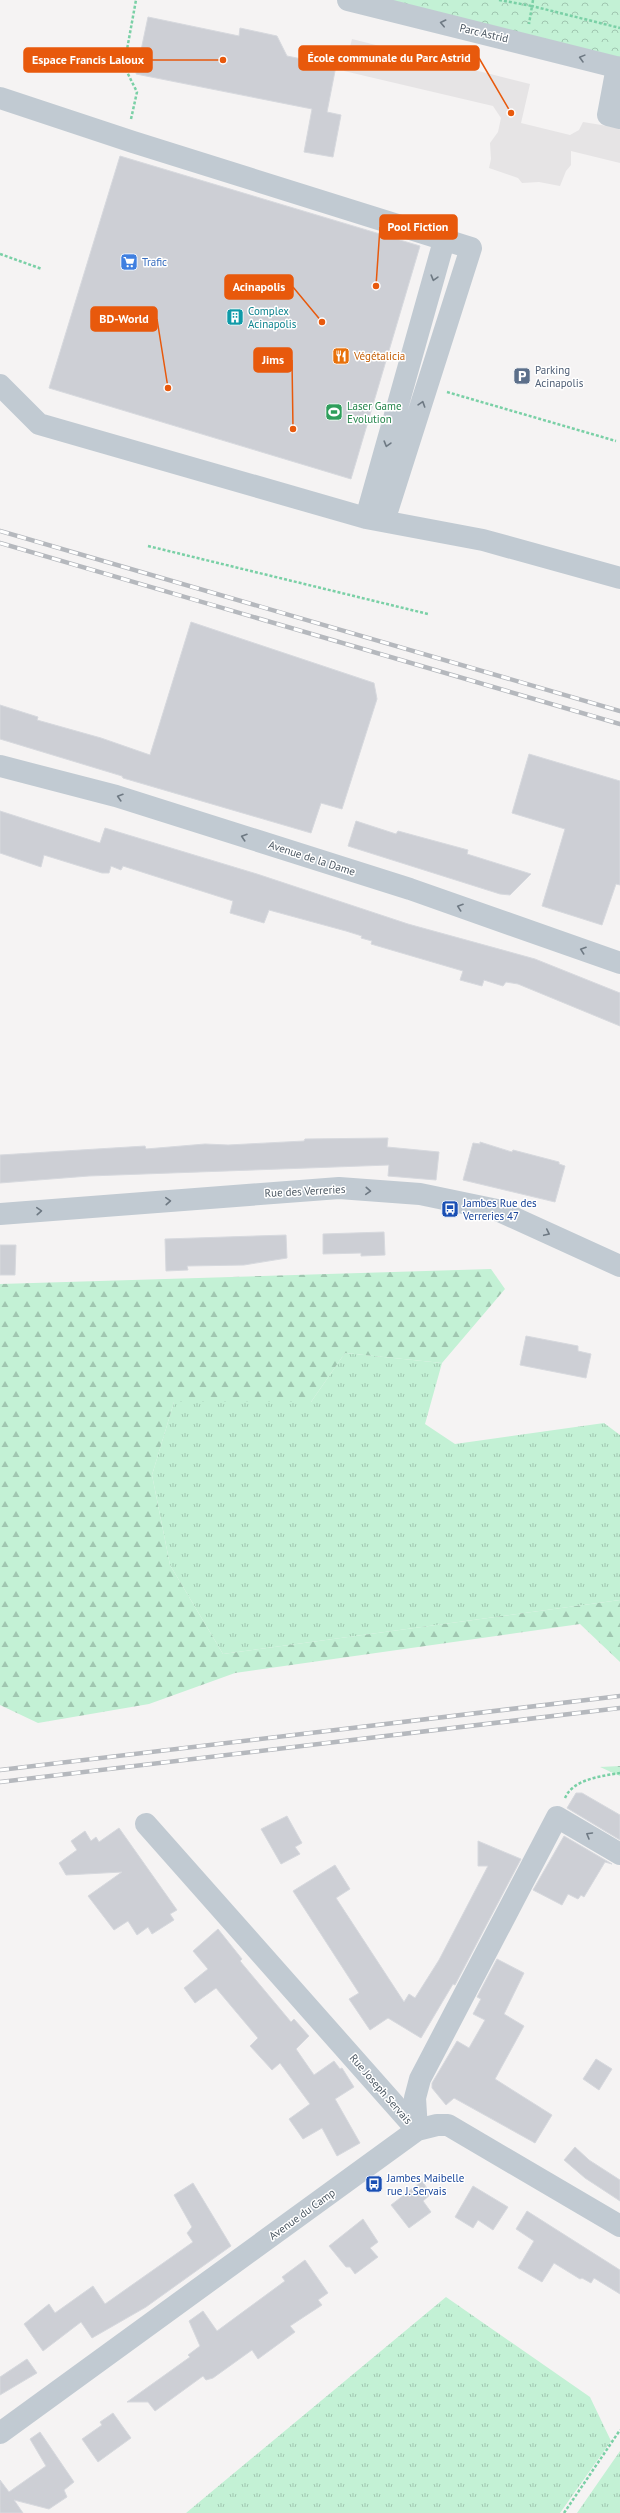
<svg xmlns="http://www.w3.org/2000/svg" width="620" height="2513" font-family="'PT Sans',sans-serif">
  <defs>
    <pattern id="grass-tufts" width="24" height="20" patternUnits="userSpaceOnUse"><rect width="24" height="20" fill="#c3f1d5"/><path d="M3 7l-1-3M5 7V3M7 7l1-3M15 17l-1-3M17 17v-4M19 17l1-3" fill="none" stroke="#a0c6b0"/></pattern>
    <pattern id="forest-firs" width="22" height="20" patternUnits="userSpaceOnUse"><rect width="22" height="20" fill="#c3f1d5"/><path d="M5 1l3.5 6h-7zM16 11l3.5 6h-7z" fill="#a0c6b0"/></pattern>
    <pattern id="park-crowns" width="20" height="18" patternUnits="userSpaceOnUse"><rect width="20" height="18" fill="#c3f1d5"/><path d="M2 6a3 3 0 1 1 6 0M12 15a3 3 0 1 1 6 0" fill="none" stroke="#a0c6b0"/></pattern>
  </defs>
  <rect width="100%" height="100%" fill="#f5f3f3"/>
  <path fill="#e6e4e5" d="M 352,39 L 530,84 L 521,123 L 570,135 L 579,130 L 583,122 L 620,128 L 620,163 L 571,151 L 571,165 L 566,171 L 560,186 L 539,182 L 522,183 L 518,178 L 489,168 L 491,159 L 490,143 L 498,132 L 501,118 L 493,106 L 344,71 Z"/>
  <path fill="url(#grass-tufts)" d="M 345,1353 L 442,1363 L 425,1424 L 455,1444 L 604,1423 L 620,1435 L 620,1600 L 223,1654 L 170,1565 L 152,1475 L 174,1402 L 311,1402 Z
    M 446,2297 L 590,2397 L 611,2441 L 560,2513 L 186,2513 Z
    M 620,2451 L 620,2513 L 577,2513 Z"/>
  <path fill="url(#forest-firs)" d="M 491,1269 L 505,1289 L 442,1363 L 345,1353 L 311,1402 L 174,1402 L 152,1475 L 170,1565 L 223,1654 L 620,1600 L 620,1662 L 580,1624 L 235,1673 L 149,1704 L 38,1723 L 0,1705 L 0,1284 Z
    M 620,1766 L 620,1776 L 600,1767 Z"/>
  <path fill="url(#park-crowns)" d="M 389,0 L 620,0 L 620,59 Z"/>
  <path fill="#cdcfd5" stroke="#d7d9de" d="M 148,17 L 239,36 L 240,28 L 277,36 L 287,56 L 336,66 L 327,112 L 341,115 L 333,157 L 304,152 L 312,109 L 136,74 Z
    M 120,156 L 420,246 L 351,479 L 49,388 Z
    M 191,622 L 374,683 L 377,699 L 342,809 L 321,803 L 311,833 L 123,778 L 122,776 L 0,739 L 0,705 L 38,717 L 37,720 L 101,738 L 150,755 Z
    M 529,754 L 620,781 L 620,885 L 616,884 L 602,925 L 542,906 L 565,829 L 512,813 Z
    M 0,811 L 100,843 L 105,828 L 257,874 L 408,924 L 535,959 L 620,993 L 620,1026 L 518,984 L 506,982 L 503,986 L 484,980 L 482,986 L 460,980 L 463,971 L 371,944 L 372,941 L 361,938 L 362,936 L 346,931 L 269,910 L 264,923 L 230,913 L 233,901 L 123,866 L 121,870 L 111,866 L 109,873 L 102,873 L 44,855 L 41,867 L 0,853 Z
    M 356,821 L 396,834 L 398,831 L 468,850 L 467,854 L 531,874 L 510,895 L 500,894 L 348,846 Z
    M 388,1138 L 387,1147 L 439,1152 L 436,1180 L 388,1176 L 389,1165 L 89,1176 L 0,1183 L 0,1155 L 145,1146 L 146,1149 L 205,1144 L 228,1145 L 304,1141 L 305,1139 Z
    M 480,1142 L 512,1152 L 513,1150 L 559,1162 L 559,1164 L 565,1166 L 555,1202 L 463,1180 L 473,1143 L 480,1144 Z
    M 384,1232 L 385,1255 L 361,1256 L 361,1253 L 323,1254 L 323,1234 Z
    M 286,1235 L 287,1258 L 244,1265 L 187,1266 L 188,1270 L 166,1271 L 165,1239 Z
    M 0,1245 L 16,1245 L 15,1275 L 0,1275 Z
    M 526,1336 L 578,1346 L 578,1351 L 591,1354 L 586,1378 L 520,1365 Z
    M 576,1793 L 582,1793 L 620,1815 L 620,1840 L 567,1808 Z
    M 287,1816 L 302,1843 L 295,1847 L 300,1854 L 281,1864 L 261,1829 Z
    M 119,1828 L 177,1910 L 170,1914 L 174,1920 L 152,1934 L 148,1927 L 137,1935 L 128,1921 L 114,1930 L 88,1896 L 122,1872 L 66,1875 L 59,1863 L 77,1850 L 71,1841 L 85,1831 L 91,1841 L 96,1837 L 99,1842 Z
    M 564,1836 L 612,1864 L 605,1862 L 584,1897 L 581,1895 L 578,1899 L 568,1894 L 562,1905 L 533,1890 Z
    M 478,1841 L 521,1859 L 455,1985 L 453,1984 L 421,2038 L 388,2018 L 370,2030 L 349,1999 L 359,1993 L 293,1891 L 335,1865 L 350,1889 L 336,1898 L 404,2002 L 409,1994 L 415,1998 L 439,1960 L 488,1866 L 478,1866 Z
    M 218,1929 L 242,1959 L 240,1961 L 291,2022 L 294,2019 L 309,2036 L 296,2049 L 314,2075 L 334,2061 L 340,2069 L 342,2068 L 354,2087 L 335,2099 L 360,2143 L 337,2156 L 322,2128 L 303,2139 L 289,2119 L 310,2104 L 280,2063 L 272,2070 L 250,2046 L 258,2038 L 216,1988 L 195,2003 L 184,1988 L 208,1969 L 193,1951 Z
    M 497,1959 L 524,1973 L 504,2014 L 524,2026 L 495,2079 L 552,2115 L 535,2143 L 454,2098 L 446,2105 L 432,2088 L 432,2083 L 457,2041 L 469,2048 L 485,2020 L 473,2014 L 481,1999 L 477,1997 Z
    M 596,2059 L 612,2069 L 599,2090 L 583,2079 Z
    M 575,2147 L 589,2160 L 620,2180 L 620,2201 L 585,2178 L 564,2160 Z
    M 422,2181 L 431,2194 L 423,2201 L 431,2212 L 409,2228 L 391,2205 Z
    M 193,2183 L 231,2246 L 146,2307 L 92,2338 L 81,2322 L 43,2351 L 24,2324 L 49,2304 L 55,2313 L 93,2286 L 105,2304 L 193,2242 L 187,2233 L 192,2227 L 174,2195 Z
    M 473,2186 L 508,2207 L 493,2230 L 478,2220 L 473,2228 L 455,2217 Z
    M 527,2211 L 620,2270 L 620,2294 L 594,2278 L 591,2283 L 582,2278 L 580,2279 L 554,2263 L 542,2282 L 518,2268 L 534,2241 L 516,2229 Z
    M 363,2219 L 378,2242 L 370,2248 L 378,2257 L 355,2274 L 350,2267 L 346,2267 L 329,2246 Z
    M 305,2260 L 328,2293 L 318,2300 L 322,2305 L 290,2326 L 295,2332 L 258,2359 L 252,2350 L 213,2378 L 206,2380 L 203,2376 L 155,2411 L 148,2402 L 127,2402 L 190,2357 L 188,2355 L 200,2346 L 189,2321 L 203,2311 L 217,2331 L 285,2281 L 282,2277 Z
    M 27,2359 L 37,2373 L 0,2395 L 0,2377 Z
    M 113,2413 L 131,2438 L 98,2462 L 82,2439 L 102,2425 L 100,2422 Z
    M 40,2432 L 74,2482 L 64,2490 L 67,2497 L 49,2509 L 14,2500 L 23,2513 L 0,2513 L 0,2480 L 9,2492 L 46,2466 L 30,2439 Z"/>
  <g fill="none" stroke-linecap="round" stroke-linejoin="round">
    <path stroke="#7ad0a6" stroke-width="2.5" stroke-dasharray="3 2" stroke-linecap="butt" d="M 499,0 L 532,6 L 529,24
      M 533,0 L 532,6 L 620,28
      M 131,119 L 137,92 L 124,66 L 136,0
      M 0,254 L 42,269
      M 447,392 L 616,441
      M 148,546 L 428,614
      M 565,1798 C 573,1779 602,1776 620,1773
      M 564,2513 L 620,2430"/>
    <path stroke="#c1cad2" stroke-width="22" d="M 348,0 L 620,68
      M 617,67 L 608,115 L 620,118
      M 0,98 L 133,142 L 471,248 L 384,521
      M 0,385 L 39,424 L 366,518 L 483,540 L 620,578
      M 366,518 L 444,241
      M 0,766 L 116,796 L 410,889 L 620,963
      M 0,1214 L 339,1188 L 420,1194 L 497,1210 L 620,1266
      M 146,1824 L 417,2130
      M 417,2130 L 415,2098 L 420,2079 L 557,1817 L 620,1854
      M 0,2433 L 417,2130 L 437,2125 L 448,2125 L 620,2226"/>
    <defs>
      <path id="rail" d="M 0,531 L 620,711
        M 0,543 L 620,724
        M 0,1770 L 620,1696
        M 0,1782 L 620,1708"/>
    </defs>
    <use href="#rail" stroke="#b5b8bd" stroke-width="4.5"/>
    <use href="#rail" stroke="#fff" stroke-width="3" stroke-dasharray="9" stroke-linecap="butt"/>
  </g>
  <defs><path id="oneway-chevron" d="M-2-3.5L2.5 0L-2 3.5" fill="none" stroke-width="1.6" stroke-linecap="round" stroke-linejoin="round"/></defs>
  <g stroke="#6e7983">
    <use href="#oneway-chevron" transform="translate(443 23) rotate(-167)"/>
    <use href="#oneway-chevron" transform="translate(582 58) rotate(-165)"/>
    <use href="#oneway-chevron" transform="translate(434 278) rotate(106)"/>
    <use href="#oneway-chevron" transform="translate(422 404) rotate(-72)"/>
    <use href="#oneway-chevron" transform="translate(387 444) rotate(106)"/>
    <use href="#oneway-chevron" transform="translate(120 797) rotate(-163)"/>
    <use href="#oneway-chevron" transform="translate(244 837) rotate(-162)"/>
    <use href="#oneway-chevron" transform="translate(460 907) rotate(-161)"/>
    <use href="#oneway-chevron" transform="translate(583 950) rotate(-161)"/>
    <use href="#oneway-chevron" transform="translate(368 1191) rotate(4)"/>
    <use href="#oneway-chevron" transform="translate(168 1201) rotate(-4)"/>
    <use href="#oneway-chevron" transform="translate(39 1211) rotate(-4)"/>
    <use href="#oneway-chevron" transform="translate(547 1233) rotate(25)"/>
    <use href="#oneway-chevron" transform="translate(589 1835) rotate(-150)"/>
  </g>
  <defs>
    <symbol id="supermarket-square" viewBox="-11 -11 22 22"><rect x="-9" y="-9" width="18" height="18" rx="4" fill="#3f7fe0" stroke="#fff"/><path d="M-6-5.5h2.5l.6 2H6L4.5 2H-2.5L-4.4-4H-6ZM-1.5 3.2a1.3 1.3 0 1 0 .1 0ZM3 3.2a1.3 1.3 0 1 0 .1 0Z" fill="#fff"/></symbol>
    <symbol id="building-square" viewBox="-11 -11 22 22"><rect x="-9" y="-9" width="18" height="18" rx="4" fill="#0f9aa8" stroke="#fff"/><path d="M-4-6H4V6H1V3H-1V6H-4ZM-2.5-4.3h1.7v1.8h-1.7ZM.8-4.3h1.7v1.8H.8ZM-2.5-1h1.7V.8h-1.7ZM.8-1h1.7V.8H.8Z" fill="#fff"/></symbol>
    <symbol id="restaurant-square" viewBox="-11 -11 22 22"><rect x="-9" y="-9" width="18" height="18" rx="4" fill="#e8710a" stroke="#fff"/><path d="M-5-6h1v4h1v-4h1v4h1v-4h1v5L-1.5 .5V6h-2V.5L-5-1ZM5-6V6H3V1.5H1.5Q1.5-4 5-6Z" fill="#fff"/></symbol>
    <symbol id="parking-square" viewBox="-11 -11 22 22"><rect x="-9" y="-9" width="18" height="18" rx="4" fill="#5c6f8a" stroke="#fff"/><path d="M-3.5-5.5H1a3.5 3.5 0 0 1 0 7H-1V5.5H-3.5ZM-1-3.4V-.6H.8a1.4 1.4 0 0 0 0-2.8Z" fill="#fff"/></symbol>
    <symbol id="stadium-square" viewBox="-11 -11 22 22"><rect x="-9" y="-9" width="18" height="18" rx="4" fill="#2e9e5b" stroke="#fff"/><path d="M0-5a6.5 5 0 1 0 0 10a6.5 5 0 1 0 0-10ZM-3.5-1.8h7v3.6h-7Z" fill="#fff"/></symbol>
    <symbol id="bus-square" viewBox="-11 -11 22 22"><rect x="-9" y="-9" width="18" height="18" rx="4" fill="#1a4fb4" stroke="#fff"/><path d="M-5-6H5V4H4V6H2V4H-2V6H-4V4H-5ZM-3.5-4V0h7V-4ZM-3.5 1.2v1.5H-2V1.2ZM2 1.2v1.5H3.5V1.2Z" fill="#fff"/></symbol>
  </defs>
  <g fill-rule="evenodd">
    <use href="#supermarket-square" x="119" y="252" width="20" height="20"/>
    <use href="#building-square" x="225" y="307" width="20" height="20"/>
    <use href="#restaurant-square" x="331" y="346" width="20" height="20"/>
    <use href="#parking-square" x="512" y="366" width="20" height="20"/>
    <use href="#stadium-square" x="324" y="402" width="20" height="20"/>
    <use href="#bus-square" x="440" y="1199" width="20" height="20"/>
    <use href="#bus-square" x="364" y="2174" width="20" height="20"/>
  </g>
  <g text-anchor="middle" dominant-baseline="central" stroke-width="3" stroke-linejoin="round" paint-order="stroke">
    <g font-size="11" fill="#4a5661" stroke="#fff">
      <text transform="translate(484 33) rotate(13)">Parc Astrid</text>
      <text transform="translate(312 858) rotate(18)">Avenue de la Dame</text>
      <text transform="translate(305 1191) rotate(-3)">Rue des Verreries</text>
      <text transform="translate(381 2089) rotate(49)">Rue Joseph Servais</text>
      <text transform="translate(302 2214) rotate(-36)">Avenue du Camp</text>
    </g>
    <g font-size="11" fill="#366cbe" stroke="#fff" text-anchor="start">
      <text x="142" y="262">Trafic</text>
    </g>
    <g font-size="11" fill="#0d838f" stroke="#fff" text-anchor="start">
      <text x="248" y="311">Complex<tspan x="248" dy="13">Acinapolis</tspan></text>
    </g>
    <g font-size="11" fill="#c56008" stroke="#fff" text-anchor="start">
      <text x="354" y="356">Végétalicia</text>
    </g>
    <g font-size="11" fill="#4e5e75" stroke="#fff" text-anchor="start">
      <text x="535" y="370">Parking<tspan x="535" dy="13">Acinapolis</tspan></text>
    </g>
    <g font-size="11" fill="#27864d" stroke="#fff" text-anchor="start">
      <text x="347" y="406">Laser Game<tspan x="347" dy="13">Evolution</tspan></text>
    </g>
    <g font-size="11" fill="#164399" stroke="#fff" text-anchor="start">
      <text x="463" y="1203">Jambes Rue des<tspan x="463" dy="13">Verreries 47</tspan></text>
      <text x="387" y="2178">Jambes Maibelle<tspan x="387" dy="13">rue J. Servais</tspan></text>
    </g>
  </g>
  <path fill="none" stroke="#e8590c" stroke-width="1.5" d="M511 113L479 58M223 60L152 60M376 286L380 227M322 322L293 287M168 388L157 319M293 429L292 360"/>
  <g fill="#e8590c" stroke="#fff" stroke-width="1.5">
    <circle cx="511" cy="113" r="4"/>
    <circle cx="223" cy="60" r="4"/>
    <circle cx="376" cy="286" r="4"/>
    <circle cx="322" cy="322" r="4"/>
    <circle cx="168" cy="388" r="4"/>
    <circle cx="293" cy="429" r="4"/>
  </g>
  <g fill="#e8590c" stroke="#e8590c" stroke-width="1.5">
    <rect x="299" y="46" width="180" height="24" rx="4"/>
    <rect x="24" y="48" width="128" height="24" rx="4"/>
    <rect x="380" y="215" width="77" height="24" rx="4"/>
    <rect x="225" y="275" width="68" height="24" rx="4"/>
    <rect x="91" y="307" width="66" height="24" rx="4"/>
    <rect x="254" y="348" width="38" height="24" rx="4"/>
  </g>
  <g font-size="12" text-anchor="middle" font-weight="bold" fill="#fff">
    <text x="389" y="62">École communale du Parc Astrid</text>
    <text x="88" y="64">Espace Francis Laloux</text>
    <text x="418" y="231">Pool Fiction</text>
    <text x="259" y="291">Acinapolis</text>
    <text x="124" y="323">BD-World</text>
    <text x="273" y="364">Jims</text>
  </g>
</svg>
